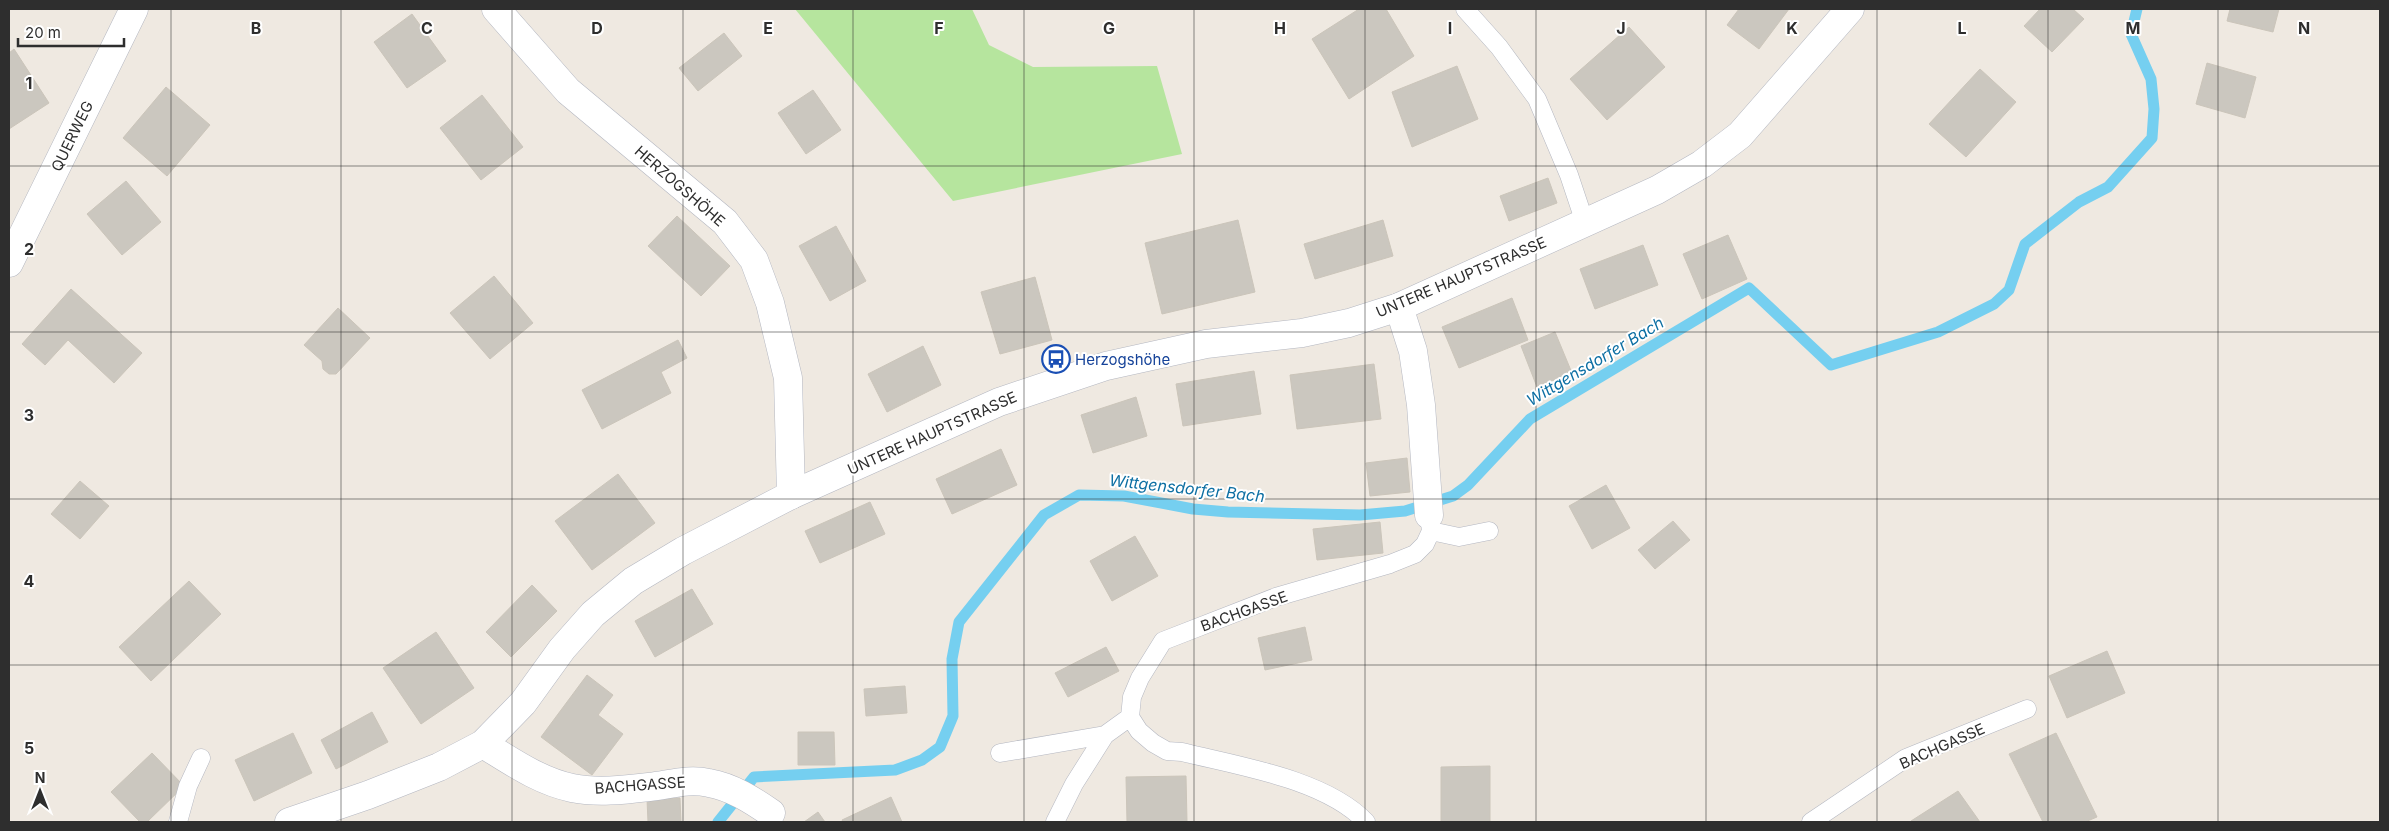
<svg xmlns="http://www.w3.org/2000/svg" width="2389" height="831" font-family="Inter,sans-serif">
  <rect width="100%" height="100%" fill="#efe9e1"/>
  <path fill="#b6e59e" d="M 795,9 L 972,9 L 989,45 L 1033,67 L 1157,66 L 1182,154 L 953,201 Z"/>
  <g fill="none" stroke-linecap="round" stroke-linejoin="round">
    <path stroke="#75cff0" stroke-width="11" d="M 718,822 L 754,777 L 895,770 L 922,760 L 940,747 L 953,716 L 952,659 L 959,622 L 1044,515 L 1079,495 L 1124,496 L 1193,509 L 1228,512 L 1360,515 L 1405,511 L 1453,496 L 1468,485 L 1530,419 L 1749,288 L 1831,365 L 1938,332 L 1994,304 L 2009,290 L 2025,244 L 2079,202 L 2108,187 L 2152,138 L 2154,109 L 2151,79 L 2131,34 L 2137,9"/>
  </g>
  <path fill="#cbc7bf" stroke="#cbc5ba" d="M 1359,9 L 1386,9 L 1414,56 L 1349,99 L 1312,39 Z
    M 1739,9 L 1789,9 L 1759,49 L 1727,25 Z
    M 2040,9 L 2073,9 L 2084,19 L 2052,52 L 2024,26 Z
    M 2230,9 L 2279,9 L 2273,32 L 2227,21 Z
    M 412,14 L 446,61 L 407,88 L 374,42 Z
    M 1629,27 L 1665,67 L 1607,120 L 1570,79 Z
    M 724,33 L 742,56 L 698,91 L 679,68 Z
    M 14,49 L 49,103 L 9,129 L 9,53 Z
    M 2207,63 L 2256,77 L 2245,118 L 2196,104 Z
    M 1457,66 L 1478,119 L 1412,147 L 1392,92 Z
    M 1980,69 L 2016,102 L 1966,157 L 1929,124 Z
    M 166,87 L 210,125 L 167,176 L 123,138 Z
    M 813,90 L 841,130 L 806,154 L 778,113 Z
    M 482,95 L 523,147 L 481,180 L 440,128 Z
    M 1548,178 L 1557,203 L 1509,221 L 1500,196 Z
    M 126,181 L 161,222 L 122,255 L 87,214 Z
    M 677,216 L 730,266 L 701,296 L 648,246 Z
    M 1238,220 L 1255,292 L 1162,314 L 1145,243 Z
    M 1383,220 L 1393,256 L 1315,279 L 1304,244 Z
    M 836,226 L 866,281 L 830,301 L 799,246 Z
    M 1728,235 L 1747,279 L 1702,299 L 1683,254 Z
    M 1643,245 L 1658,285 L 1595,309 L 1580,269 Z
    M 494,276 L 533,323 L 490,359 L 450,313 Z
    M 1035,277 L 1052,340 L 1000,354 L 981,292 Z
    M 71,289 L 142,353 L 114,383 L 68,340 L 45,365 L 22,344 Z
    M 1512,298 L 1528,340 L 1459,368 L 1442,327 Z
    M 338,308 L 370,338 L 336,374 L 329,374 L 323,369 L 322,361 L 304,345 Z
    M 1555,332 L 1572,373 L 1537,387 L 1521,346 Z
    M 678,340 L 687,358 L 661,372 L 671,393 L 602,429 L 582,390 Z
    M 923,346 L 941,385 L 887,412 L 868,374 Z
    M 1374,364 L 1381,419 L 1297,429 L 1290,375 Z
    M 1254,371 L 1261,414 L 1183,426 L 1176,384 Z
    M 1136,397 L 1147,436 L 1093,453 L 1081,415 Z
    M 1001,449 L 1017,485 L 952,514 L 936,479 Z
    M 1407,458 L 1410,492 L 1370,496 L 1366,463 Z
    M 618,474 L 655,523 L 592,570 L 555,521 Z
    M 80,481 L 109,506 L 80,539 L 51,514 Z
    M 1606,485 L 1630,528 L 1592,549 L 1569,506 Z
    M 870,502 L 885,534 L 820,563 L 805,531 Z
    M 1673,521 L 1690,540 L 1655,569 L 1638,550 Z
    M 1380,522 L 1383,553 L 1317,560 L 1313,529 Z
    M 1135,536 L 1158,576 L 1112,601 L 1090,561 Z
    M 189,581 L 221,614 L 151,681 L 119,647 Z
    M 532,585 L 557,611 L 511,657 L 486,632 Z
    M 692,589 L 713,624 L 655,657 L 635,621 Z
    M 1305,627 L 1312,660 L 1265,670 L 1258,638 Z
    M 436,632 L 474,688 L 421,724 L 383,668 Z
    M 1106,647 L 1119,671 L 1068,697 L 1055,673 Z
    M 2107,651 L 2125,693 L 2067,718 L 2049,676 Z
    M 587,675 L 613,695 L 598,715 L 623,734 L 592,775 L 541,737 Z
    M 905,686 L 907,713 L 866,716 L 864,689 Z
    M 372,712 L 388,742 L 336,769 L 321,740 Z
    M 798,732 L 834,732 L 835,765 L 798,765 Z
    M 293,733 L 312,773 L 254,801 L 235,760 Z
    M 2056,733 L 2097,817 L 2085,822 L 2043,822 L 2009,754 Z
    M 152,753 L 184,786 L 147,822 L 140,822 L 111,792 Z
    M 1490,766 L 1490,822 L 1441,822 L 1441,767 Z
    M 1186,776 L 1187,822 L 1127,822 L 1126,777 Z
    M 1958,791 L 1980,822 L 1912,822 L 1911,821 Z
    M 891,797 L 902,822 L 843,822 L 842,820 Z
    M 680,798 L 681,822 L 648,822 L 647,799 Z
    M 818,812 L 825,822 L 804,822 Z"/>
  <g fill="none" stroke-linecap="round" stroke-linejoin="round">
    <defs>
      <path id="service" d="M 1465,9 L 1499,47 L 1537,99 L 1569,175 L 1585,223
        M 1431,531 L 1459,537 L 1489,531
        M 1000,753 L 1105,735
        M 178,822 L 188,786 L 201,758
        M 1055,822 L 1074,784 L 1105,735 L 1130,717
        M 1366,822 C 1325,779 1238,766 1182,752 L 1167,751 L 1153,743 L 1139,731 L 1130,717 L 1132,697 L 1140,678 L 1163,641 L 1276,597 L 1390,564 L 1415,554 L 1425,544 L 1431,531 L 1429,515
        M 1811,822 L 1906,758 L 2027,709"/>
      <path id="minor" d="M 496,9 L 568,91 L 725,222 L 754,260 L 770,303 L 788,378 L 791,495
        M 9,263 L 134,9
        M 1399,307 L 1413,351 L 1421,405 L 1429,515
        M 483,744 C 511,761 539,781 572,788 C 596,793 624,790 649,787 C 669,785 688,778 709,783 C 732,787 752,800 771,813"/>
      <path id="tertiary" d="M 289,822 L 368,795 L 439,767 L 483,744 L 523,703 L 562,649 L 593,614 L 633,581 L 683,551 L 791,495 L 999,402 L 1106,366 L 1206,344 L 1302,333 L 1349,323 L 1399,307 L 1657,190 L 1702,164 L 1740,135 L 1850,9"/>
    </defs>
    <use href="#service" stroke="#b4b7c1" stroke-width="19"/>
    <use href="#minor" stroke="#b4b7c1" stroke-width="29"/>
    <use href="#tertiary" stroke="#b4b7c1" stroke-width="29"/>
    <use href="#service" stroke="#fff" stroke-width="18"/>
    <use href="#minor" stroke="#fff" stroke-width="28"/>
    <use href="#tertiary" stroke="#fff" stroke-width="28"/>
  </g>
  <path fill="none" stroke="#2e2e2e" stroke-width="1" stroke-opacity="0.55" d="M 171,9 L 171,822M 341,9 L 341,822M 512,9 L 512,822M 683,9 L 683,822M 853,9 L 853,822M 1024,9 L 1024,822M 1194,9 L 1194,822M 1365,9 L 1365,822M 1536,9 L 1536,822M 1706,9 L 1706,822M 1877,9 L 1877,822M 2048,9 L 2048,822M 2218,9 L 2218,822M 9,166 L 2380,166M 9,332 L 2380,332M 9,499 L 2380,499M 9,665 L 2380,665"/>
  <defs>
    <symbol id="bus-ring" viewBox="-11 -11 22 22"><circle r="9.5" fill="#fff" stroke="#1a4fb4" stroke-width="1.5"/><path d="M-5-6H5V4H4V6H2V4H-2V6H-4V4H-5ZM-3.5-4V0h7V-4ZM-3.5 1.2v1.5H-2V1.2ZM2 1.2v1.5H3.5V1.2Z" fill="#1a4fb4"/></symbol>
  </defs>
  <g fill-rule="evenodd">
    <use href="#bus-ring" x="1040" y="343" width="32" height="32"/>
  </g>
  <g text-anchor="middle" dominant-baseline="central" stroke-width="4" stroke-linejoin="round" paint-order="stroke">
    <g font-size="15" fill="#2e2e2e" stroke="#fff">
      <text transform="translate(72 136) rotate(-64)">QUERWEG</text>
      <text transform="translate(680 186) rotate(41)">HERZOGSHÖHE</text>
      <text transform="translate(1461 277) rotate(-23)">UNTERE HAUPTSTRASSE</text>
      <text transform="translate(932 433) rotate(-24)">UNTERE HAUPTSTRASSE</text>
      <text transform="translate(1244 611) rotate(-20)">BACHGASSE</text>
      <text transform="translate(1942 746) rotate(-24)">BACHGASSE</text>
      <text transform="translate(640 785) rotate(-4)">BACHGASSE</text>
    </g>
    <g font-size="15" fill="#164399" stroke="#fff" text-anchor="start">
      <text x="1075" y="359">Herzogshöhe</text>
    </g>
    <g font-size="16" font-style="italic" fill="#0d6fa3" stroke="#fff">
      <text transform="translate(1595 361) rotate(-31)">Wittgensdorfer Bach</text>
      <text transform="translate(1187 488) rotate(6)">Wittgensdorfer Bach</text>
    </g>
  </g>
  <g font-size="16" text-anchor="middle" font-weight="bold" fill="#2e2e2e" stroke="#fff" stroke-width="4" stroke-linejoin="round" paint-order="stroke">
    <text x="256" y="34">B</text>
    <text x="427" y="34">C</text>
    <text x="597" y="34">D</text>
    <text x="768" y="34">E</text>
    <text x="939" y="34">F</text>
    <text x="1109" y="34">G</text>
    <text x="1280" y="34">H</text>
    <text x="1450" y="34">I</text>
    <text x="1621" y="34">J</text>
    <text x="1792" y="34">K</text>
    <text x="1962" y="34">L</text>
    <text x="2133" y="34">M</text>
    <text x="2304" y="34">N</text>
    <text x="29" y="89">1</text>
    <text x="29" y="255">2</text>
    <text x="29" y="421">3</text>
    <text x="29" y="587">4</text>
    <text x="29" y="754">5</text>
  </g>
  <rect width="2389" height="831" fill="none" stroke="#2e2e2e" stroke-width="20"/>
  <g transform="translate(40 791)" stroke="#ffffff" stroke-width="4" paint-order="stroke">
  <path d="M0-4L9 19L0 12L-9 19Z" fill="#2e2e2e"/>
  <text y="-8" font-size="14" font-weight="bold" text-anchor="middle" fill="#2e2e2e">N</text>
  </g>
  <path d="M18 38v8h106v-8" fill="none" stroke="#2e2e2e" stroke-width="2.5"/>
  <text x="25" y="38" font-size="15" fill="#2e2e2e" stroke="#ffffff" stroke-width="4" paint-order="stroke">20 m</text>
</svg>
